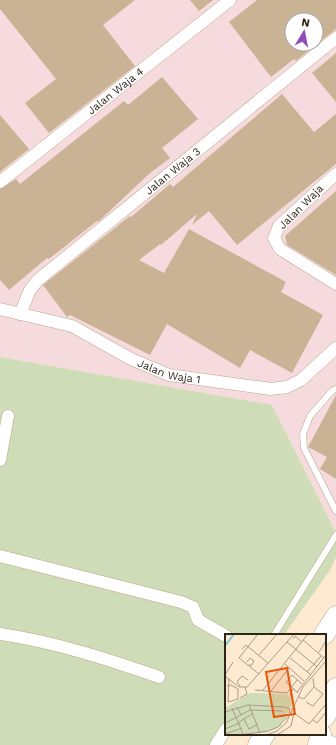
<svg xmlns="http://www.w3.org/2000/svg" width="336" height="745" font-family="'Work Sans',sans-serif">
  <rect width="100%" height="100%" fill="#feead1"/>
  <path fill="#f6dbde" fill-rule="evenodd" d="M 0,0 L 336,0 L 336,533 L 272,405 L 0,357 ZM 292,20 L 316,20 L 316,44 L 292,44 Z"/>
  <path fill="#ceddb7" d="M 0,357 L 272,405 L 336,533 L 336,557 L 330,570 L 284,635 L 226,635 L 226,721 L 210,745 L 0,745 Z"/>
  <path fill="#c9b394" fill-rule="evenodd" d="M 0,0 L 135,0 L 103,25 L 135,66 L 49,133 L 25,103 L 56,79 L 0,9 Z
    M 190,0 L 213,0 L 199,11 Z
    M 257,0 L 336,0 L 336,29 L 296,61 L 294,59 L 271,77 L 229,22 ZM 292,20 L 316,20 L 316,44 L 292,44 Z
    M 336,53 L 336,102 L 312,73 Z
    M 162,77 L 198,119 L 162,148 L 170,158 L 149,174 L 98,222 L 97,221 L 49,259 L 47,258 L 9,290 L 0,280 L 0,189 L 16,179 L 20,184 L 124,101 L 128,105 Z
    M 282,94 L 314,132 L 336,114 L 336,164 L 237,245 L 209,211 L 192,225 L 197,214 L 161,245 L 160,244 L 139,260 L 164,273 L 189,229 L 286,282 L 281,292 L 323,315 L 292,373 L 250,350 L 240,368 L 167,324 L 150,355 L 70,315 L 67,317 L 43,285 L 130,216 L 131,217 L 170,184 L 173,187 Z
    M 0,115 L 29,149 L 0,172 Z
    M 336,191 L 336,275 L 287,245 L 285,236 Z
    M 336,395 L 336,479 L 320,469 L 327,457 L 308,447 Z"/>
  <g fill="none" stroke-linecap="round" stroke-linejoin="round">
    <defs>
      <path id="service" d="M 336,389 L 332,391 L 310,416 L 303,434 L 304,448 L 336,511
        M 274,635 L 336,535"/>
      <g id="minor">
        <path d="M 336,174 L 279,226 L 274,238 L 280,249 L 336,284"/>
        <path id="s1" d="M 0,182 L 230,0"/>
        <path id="s2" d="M 0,309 L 72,326 L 131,359 L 169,375 L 271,389 L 287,387 L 301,380 L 336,348"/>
        <path id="s3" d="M 20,314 L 30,290 L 38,280 L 336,38"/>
        <path d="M 0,460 L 8,416"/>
        <path d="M 0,556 L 181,602 L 193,607 L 198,620 L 226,636"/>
        <path d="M 0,634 C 55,642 107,659 159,677"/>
        <path d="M 320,738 L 336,744"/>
        <path d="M 216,745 L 226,729"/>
      </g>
      <path id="trunk" d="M 324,635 L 336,616
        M 325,717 L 336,688
        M 258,745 L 265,734
        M 318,745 L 321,734"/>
    </defs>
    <use href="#service" stroke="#bea688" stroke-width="7"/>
    <use href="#minor" stroke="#bea688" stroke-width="13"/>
    <use href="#trunk" stroke="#bea688" stroke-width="21"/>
    <use href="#service" stroke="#fff" stroke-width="6"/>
    <use href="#minor" stroke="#fff" stroke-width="12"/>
    <use href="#trunk" stroke="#fff" stroke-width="20"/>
  </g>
  <g text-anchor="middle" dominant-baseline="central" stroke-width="3" stroke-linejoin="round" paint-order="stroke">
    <g font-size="11" fill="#2e2519" stroke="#fff">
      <text stroke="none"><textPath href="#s1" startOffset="147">Jalan Waja 4</textPath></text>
      <text stroke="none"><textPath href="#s3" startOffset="212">Jalan Waja 3</textPath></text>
      <text transform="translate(301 207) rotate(-45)">Jalan Waja</text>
      <text stroke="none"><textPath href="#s2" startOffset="182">Jalan Waja 1</textPath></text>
    </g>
  </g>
  <g transform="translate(225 634)">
    <rect width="101" height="101" fill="#feead1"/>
    <path d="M 25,59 L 62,60 L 68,67 L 56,92 L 40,99 L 0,101 L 0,74 Z" fill="#ceddb7"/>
    <path fill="none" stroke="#7acbd4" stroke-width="2" d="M 0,12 L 9,0"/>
    <path fill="none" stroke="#ab9b87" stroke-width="1" d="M 33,0 L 14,24 L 34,40M 68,5 L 70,2 L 77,8M 78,6 L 99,24M 62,8 L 92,33M 17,15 L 21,11 L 43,29M 94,18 L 101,7M 34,21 L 52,0M 65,24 L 85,40M 22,28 L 25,24 L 29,27 L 26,32 L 24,30M 60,30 L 79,47M 82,38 L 96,22M 0,41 L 8,28M 0,42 L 14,53 L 22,53 L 69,0M 2,52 L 6,51 L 13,55 L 13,65 L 3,68M 15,52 L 12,48 L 17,42 L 23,46M 30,56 L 62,59 L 72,46M 38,56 L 83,0M 46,57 L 64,34M 72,58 L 101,21M 73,59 L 61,48 L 67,41 L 77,50M 84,59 L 89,53 L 88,44M 74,63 L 79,65 L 84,59M 15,64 L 22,60 L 20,53M 67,65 L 65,60 L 69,54M 3,68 L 4,45M 81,68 L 88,72 L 98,60 L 89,53M 24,71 L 35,99M 7,74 L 18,100M 0,78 L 23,71 L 59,73 L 65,75 L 64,79M 69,79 L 84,90 L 101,70M 16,81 L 25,76 L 58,77M 19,85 L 24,95 L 33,90M 88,86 L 92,89 L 101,78M 14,88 L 27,80M 0,89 L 16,81 L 12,73M 0,95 L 15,89M 0,100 L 17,94M 14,101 L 43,97 L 53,93 L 62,83M 41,101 L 52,97 L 61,89 L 78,53 L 101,27M 52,101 L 66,92 L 70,74"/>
    <path fill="#e8590c" fill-opacity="0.15" stroke="#e8590c" stroke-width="2" d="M 62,34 L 70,80 L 49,83 L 41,38 Z"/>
    <rect width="101" height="101" fill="none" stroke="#2e2519" stroke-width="2"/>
  </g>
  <g transform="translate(304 32) rotate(10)"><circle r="19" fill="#ffffff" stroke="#aba8a3"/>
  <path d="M0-3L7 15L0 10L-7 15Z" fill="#954abb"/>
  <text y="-6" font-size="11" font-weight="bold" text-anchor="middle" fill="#2e2519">N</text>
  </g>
</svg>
